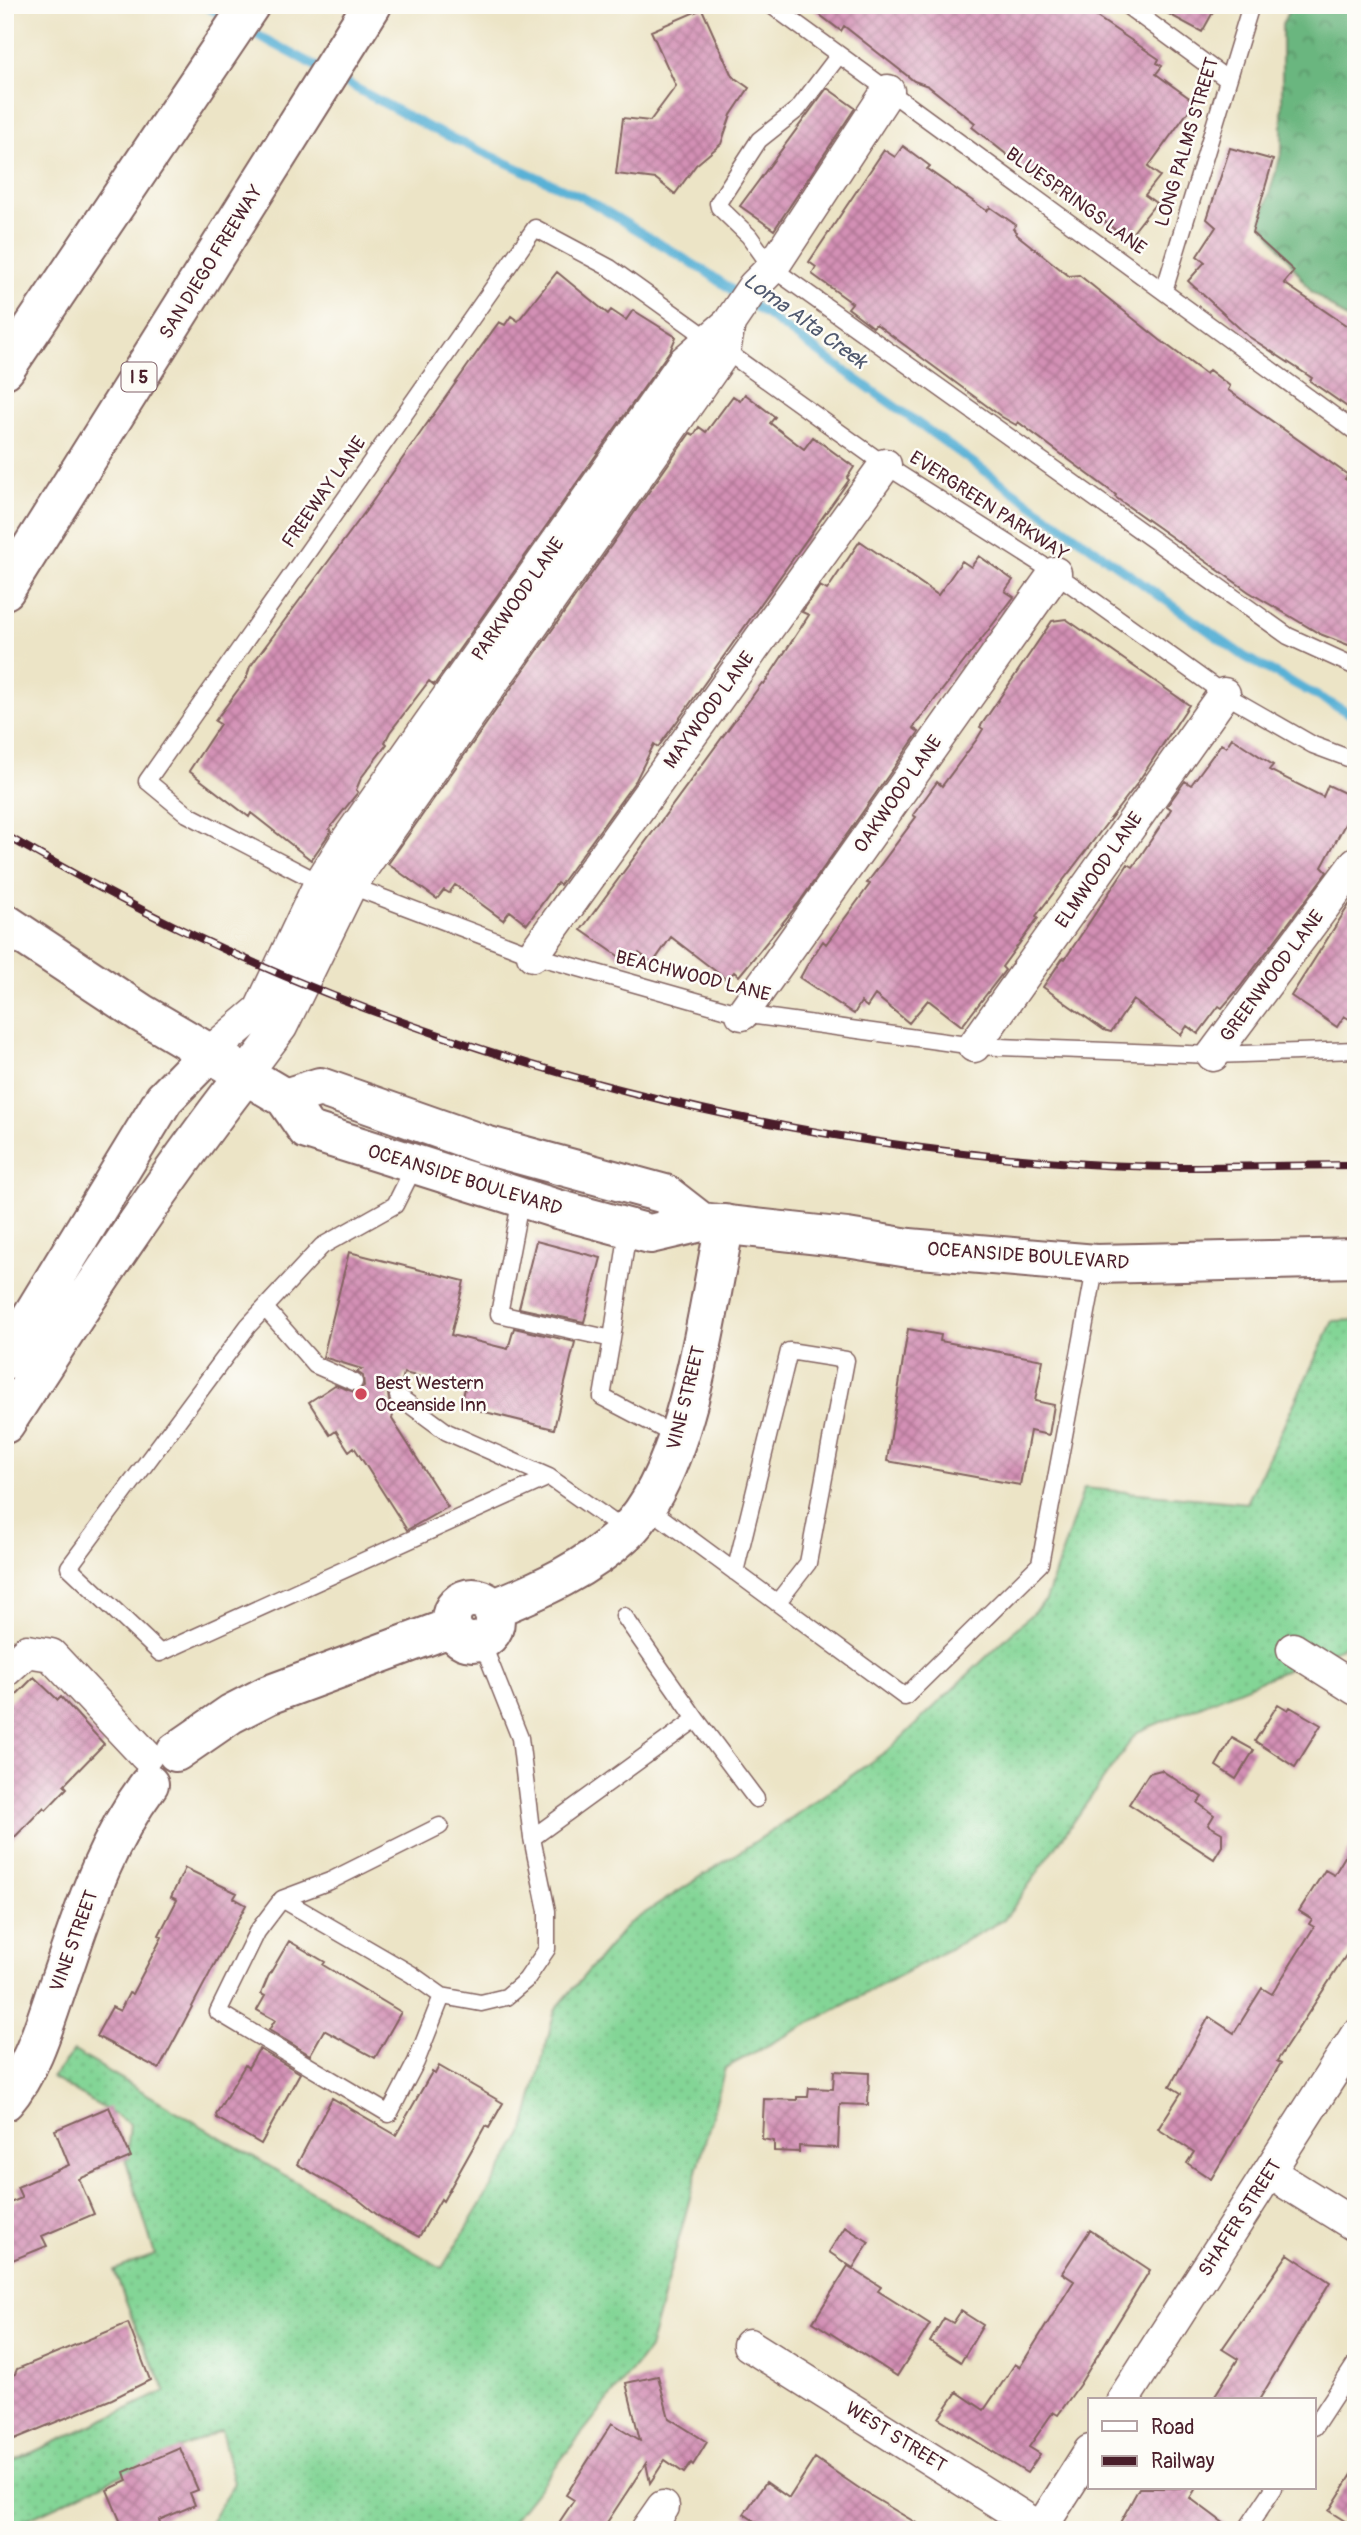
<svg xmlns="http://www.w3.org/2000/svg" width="1361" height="2535" font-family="Pangolin,sans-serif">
  <defs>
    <pattern id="grass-dots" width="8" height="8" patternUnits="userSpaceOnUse" patternTransform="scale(1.75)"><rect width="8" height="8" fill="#83d596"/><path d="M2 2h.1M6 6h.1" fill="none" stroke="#73b681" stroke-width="1.8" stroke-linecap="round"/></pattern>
    <pattern id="forest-crowns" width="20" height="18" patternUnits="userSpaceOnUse" patternTransform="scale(1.75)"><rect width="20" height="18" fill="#6ab67f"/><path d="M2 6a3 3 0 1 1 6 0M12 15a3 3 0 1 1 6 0" fill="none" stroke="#599368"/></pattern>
    <pattern id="building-cross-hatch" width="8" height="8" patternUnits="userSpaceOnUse" patternTransform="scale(1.75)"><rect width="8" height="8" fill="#d390b5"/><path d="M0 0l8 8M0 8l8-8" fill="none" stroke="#ad7593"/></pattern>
  </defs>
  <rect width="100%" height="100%" fill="#fdfcf7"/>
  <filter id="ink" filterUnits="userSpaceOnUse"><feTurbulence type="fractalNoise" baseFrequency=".0143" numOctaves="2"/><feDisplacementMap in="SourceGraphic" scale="14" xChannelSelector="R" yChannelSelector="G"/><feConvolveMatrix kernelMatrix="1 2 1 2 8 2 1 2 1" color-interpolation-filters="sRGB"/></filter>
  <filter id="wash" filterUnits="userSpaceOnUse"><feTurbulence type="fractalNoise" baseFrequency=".00686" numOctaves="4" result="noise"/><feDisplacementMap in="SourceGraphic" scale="28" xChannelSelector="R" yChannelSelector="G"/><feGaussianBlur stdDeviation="1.57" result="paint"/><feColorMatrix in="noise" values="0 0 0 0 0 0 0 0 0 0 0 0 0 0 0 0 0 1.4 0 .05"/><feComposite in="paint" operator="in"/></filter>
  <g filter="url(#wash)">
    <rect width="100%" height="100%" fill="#ece4c6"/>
    <path fill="url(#grass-dots)" stroke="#667a60" stroke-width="2" d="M 1356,1320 L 1356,1641 L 1137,1732 L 1004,1920 L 725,2068 L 649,2349 L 505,2530 L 205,2530 L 234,2483 L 221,2430 L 5,2529 L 5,2465 L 166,2391 L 134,2323 L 114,2270 L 155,2255 L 126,2161 L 130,2124 L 52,2078 L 74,2051 L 442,2268 L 523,2134 L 555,2010 L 628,1924 L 787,1821 L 892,1747 L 1046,1600 L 1084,1488 L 1247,1503 L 1333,1321 Z"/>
    <path fill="url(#forest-crowns)" stroke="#5a6a55" stroke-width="2" d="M 1291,5 L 1356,5 L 1356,326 L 1311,291 L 1261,221 L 1282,151 L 1282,25 Z"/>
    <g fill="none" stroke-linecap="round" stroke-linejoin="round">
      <path stroke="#59b1d6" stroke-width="9" d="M 203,5 L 229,19
        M 244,28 L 321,69
        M 337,78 L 430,128 L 586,199 L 708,273 L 1245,657 L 1356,717"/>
    </g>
    <g id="blocks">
      <path fill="url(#building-cross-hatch)" d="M 807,5 L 1079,5 L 1159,59 L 1157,63 L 1162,66 L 1156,74 L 1195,102 L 1148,167 L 1160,176 L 1145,195 L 1156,203 L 1130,236 L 1120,229 L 1118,232 L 1090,210 L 1088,212 L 1079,205 L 1077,207 L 1037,175 L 1035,177 L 972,127 L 975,123 L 928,86 L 914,81 L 844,26 L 841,31 Z
        M 1152,5 L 1217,5 L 1202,32 Z
        M 702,9 L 732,76 L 749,88 L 731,115 L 721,144 L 696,165 L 675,194 L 656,179 L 616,174 L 623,118 L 650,121 L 676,86 L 651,31 Z
        M 827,88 L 855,108 L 774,230 L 740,206 Z
        M 903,146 L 930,166 L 927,169 L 987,211 L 990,207 L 1016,225 L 1013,229 L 1017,232 L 1016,234 L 1069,276 L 1079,275 L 1160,340 L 1206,374 L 1209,370 L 1230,386 L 1228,390 L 1348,475 L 1345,479 L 1356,486 L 1356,648 L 1320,634 L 1249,592 L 1115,497 L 1116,495 L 1018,422 L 1016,425 L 1002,417 L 876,324 L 873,327 L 848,308 L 852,303 L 812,274 L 816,267 L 809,262 L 884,150 L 895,157 Z
        M 1230,148 L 1273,160 L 1252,233 L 1294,271 L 1284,283 L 1356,332 L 1356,413 L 1310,381 L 1312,378 L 1248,336 L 1188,281 L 1205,262 L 1197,256 L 1216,227 L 1207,219 Z
        M 557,272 L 608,314 L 611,310 L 626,320 L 633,310 L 676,337 L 671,349 L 434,685 L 429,681 L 390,732 L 385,742 L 387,744 L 361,778 L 356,790 L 358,792 L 329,829 L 331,831 L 311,860 L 251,813 L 249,817 L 189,771 L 220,724 L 215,721 L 246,679 L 250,667 L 365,512 L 478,351 L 499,322 L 505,325 L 511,316 L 518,321 Z
        M 745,394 L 775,417 L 770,423 L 804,449 L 813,437 L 854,467 L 847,478 L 849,480 L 684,712 L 658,747 L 654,744 L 636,780 L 560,885 L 557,883 L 527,924 L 510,911 L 503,920 L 455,885 L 449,893 L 444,890 L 437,899 L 388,864 L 690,433 L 694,435 L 699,427 L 706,432 L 733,396 L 740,401 Z
        M 860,541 L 938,595 L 962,561 L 971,567 L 979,556 L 1013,580 L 1005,591 L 1014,597 L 913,728 L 919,732 L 798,904 L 739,976 L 734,972 L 727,980 L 671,937 L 653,963 L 639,953 L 630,964 L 581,930 L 762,683 L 764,684 L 809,615 L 802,612 L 820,586 L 827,590 Z
        M 1066,619 L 1189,705 L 1136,785 L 1036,916 L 1038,918 L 1002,967 L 1005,970 L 962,1026 L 928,1000 L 909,1023 L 875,995 L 867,1007 L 861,1002 L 854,1014 L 800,978 L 806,967 L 823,941 L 826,944 L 870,884 L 867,883 L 916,817 L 913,815 L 937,782 L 942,786 L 977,739 L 983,729 L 980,727 L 1052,621 Z
        M 1232,738 L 1273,765 L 1269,770 L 1323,797 L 1328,785 L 1353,797 L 1347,809 L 1352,811 L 1322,867 L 1327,872 L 1240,987 L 1222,1008 L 1219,1006 L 1198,1034 L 1187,1026 L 1181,1035 L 1133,1000 L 1111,1032 L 1104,1030 L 1043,987 L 1063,958 L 1065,959 L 1128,864 L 1133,867 L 1165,819 L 1171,809 L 1167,806 L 1185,781 L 1191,785 L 1221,744 L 1226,747 Z
        M 1356,894 L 1356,1023 L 1344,1016 L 1337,1027 L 1291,996 Z
        M 536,1241 L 601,1258 L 584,1322 L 519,1308 Z
        M 349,1252 L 464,1281 L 451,1335 L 508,1349 L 514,1328 L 575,1342 L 554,1429 L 461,1406 L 465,1388 L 404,1373 L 401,1386 L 393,1387 L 388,1394 L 389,1401 L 395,1407 L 392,1419 L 448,1507 L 407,1530 L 354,1447 L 349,1451 L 336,1431 L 330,1435 L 309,1402 L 335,1385 L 354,1392 L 364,1386 L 363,1376 L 357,1372 L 362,1369 L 323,1357 Z
        M 908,1329 L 941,1335 L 940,1341 L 1043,1360 L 1035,1401 L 1054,1405 L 1049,1435 L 1030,1431 L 1020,1485 L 887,1461 Z
        M 34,1677 L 58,1700 L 61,1697 L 104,1744 L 64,1785 L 67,1788 L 46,1810 L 44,1807 L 5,1847 L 5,1706 Z
        M 1278,1704 L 1288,1710 L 1290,1707 L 1321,1725 L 1295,1767 L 1255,1741 Z
        M 1232,1738 L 1254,1750 L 1236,1779 L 1216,1766 Z
        M 1161,1770 L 1202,1797 L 1198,1803 L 1214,1815 L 1208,1825 L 1222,1833 L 1222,1846 L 1214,1859 L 1129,1804 L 1149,1773 Z
        M 1356,1838 L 1356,1940 L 1277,2061 L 1281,2063 L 1211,2179 L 1187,2163 L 1194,2152 L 1158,2129 L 1181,2093 L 1170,2086 L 1209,2017 L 1234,2033 L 1262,1988 L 1272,1994 L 1314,1927 L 1309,1924 L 1312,1919 L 1299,1911 L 1325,1870 L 1334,1875 Z
        M 185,1868 L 237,1893 L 234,1898 L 246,1905 L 159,2069 L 96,2036 L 112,2007 L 120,2011 L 129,1993 L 132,1994 L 162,1937 L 159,1935 L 177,1900 L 171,1897 Z
        M 289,1941 L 325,1962 L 323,1965 L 401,2012 L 375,2058 L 324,2030 L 310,2055 L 269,2030 L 275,2020 L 257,2010 L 265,1996 L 261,1994 L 268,1977 Z
        M 259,2049 L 300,2073 L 261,2144 L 217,2118 L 216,2114 L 245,2065 L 248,2068 Z
        M 439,2066 L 503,2103 L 489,2128 L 485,2126 L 443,2201 L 441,2199 L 419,2237 L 380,2217 L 359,2200 L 297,2164 L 332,2098 L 396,2135 L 432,2072 L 435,2074 Z
        M 834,2071 L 869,2073 L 868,2105 L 840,2104 L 838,2148 L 799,2146 L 799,2152 L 774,2151 L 774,2141 L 762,2139 L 764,2099 L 797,2100 L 797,2097 L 808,2097 L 809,2088 L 833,2089 Z
        M 109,2107 L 131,2157 L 79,2179 L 94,2214 L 42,2236 L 47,2246 L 5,2263 L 5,2205 L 22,2198 L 17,2187 L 69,2165 L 55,2130 Z
        M 845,2227 L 869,2242 L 853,2268 L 829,2252 Z
        M 1090,2230 L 1150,2270 L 1080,2384 L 1058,2415 L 1053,2412 L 1029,2447 L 1040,2454 L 1027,2473 L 939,2418 L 957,2392 L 984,2410 L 1015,2364 L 1020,2367 L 1074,2281 L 1062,2273 Z
        M 1288,2254 L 1330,2282 L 1259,2400 L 1212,2400 L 1238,2359 L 1222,2349 Z
        M 848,2266 L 881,2287 L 878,2291 L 930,2324 L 897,2376 L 813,2322 Z
        M 961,2311 L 983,2325 L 961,2362 L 930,2342 L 944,2318 L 953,2323 Z
        M 128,2323 L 150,2380 L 112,2399 L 5,2443 L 5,2378 L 15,2374 L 17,2369 Z
        M 658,2376 L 669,2418 L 707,2442 L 693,2465 L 691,2463 L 684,2473 L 665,2460 L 650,2483 L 646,2463 L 602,2530 L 554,2530 L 574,2500 L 566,2495 L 612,2423 L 640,2440 L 626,2383 Z
        M 180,2448 L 198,2490 L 190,2493 L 195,2505 L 159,2520 L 163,2530 L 124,2530 L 107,2490 L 127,2481 L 124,2472 Z
        M 815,2458 L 866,2493 L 928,2530 L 768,2530 L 744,2514 L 766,2482 L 789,2498 Z
        M 1356,2468 L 1356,2528 L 1329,2511 Z
        M 1139,2488 L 1196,2488 L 1190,2498 L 1233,2530 L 1116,2530 Z"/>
    </g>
  </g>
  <g filter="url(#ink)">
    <use href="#blocks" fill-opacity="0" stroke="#836461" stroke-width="2"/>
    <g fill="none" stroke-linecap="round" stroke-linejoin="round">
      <defs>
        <path id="service" d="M 771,5 L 1356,432
          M 1126,5 L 1228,80
          M 839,55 L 798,109 L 759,140 L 718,203 L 719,207 L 749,236 L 772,268 L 1288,636 L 1356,667
          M 1164,291 L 1251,5
          M 346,884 L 533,955 L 742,1014 L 974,1046 L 1213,1055 L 1356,1050
          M 324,885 L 187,814 L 147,781 L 535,228 L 610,268 L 885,465 L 1055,573 L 1224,694 L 1313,745 L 1356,761
          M 415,1165 L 395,1205 L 322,1246 L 248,1326 L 69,1567 L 160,1653 L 549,1477
          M 521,1198 L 499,1314 L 612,1339 L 628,1229
          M 265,1308 L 315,1365 L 354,1382
          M 612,1339 L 602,1397 L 678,1437
          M 398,1396 L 447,1432 L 549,1477 L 627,1532
          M 647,1507 L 905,1697 L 1040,1564 L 1096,1264
          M 735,1572 L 789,1351 L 846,1360 L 808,1563 L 777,1603
          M 696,1719 L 756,1799
          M 532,1838 L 696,1719 L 624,1616
          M 282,1899 L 330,1881 L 440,1826
          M 442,1996 L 416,2062 L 389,2114 L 218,2012 L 257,1932 L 282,1899 L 411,1974 L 442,1996 L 481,2003 L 506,1997 L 526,1980 L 547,1949 L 547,1911 L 532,1838 L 520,1738 L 481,1640
          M 1314,2427 L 1356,2363
          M 1246,2530 L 1274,2488"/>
        <path id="minor" d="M 729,323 L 754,286 L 772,268 L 888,91
          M 533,955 L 885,465
          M 742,1014 L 1055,573
          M 974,1046 L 1224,694
          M 208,1054 L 260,1010 L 319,885 L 344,845 L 684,362 L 729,323 L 724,352 L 351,884 L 281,1027 L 245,1075
          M 1213,1055 L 1356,863
          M 1293,1649 L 1356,1689
          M 5,1671 L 27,1651 L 51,1655 L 146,1756
          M 1269,2172 L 1356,2226
          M 749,2345 L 1043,2530
          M 1123,2400 L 1356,2036
          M 1041,2528 L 1090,2451
          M 647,2530 L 663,2507"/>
        <path id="tertiary" d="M451 1620a22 22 0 1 1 44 0a22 22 0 1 1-44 0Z
          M 492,1609 C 540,1590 587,1569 625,1533 C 688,1474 707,1309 725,1224
          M 176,1752 L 231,1714 L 268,1695 L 452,1627
          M 5,2101 C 30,2072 43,2030 55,1994 C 82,1918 100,1850 149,1784"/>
        <path id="primary" d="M 5,923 L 141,1013 L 285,1098 L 307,1130 L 557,1209 L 650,1234 L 701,1222 L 847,1238 L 909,1248 L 1096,1264 L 1356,1258
          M 285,1098 L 320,1087 L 485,1145 L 665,1194 L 701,1222"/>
        <path id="motorway" d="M 5,369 L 250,5
          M 5,590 L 372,5
          M 5,1360 L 164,1099 L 208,1054
          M 5,1424 C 81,1306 159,1186 245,1075"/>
      </defs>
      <use href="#service" stroke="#836461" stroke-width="19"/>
      <use href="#minor" stroke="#836461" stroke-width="35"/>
      <use href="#tertiary" stroke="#836461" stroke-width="42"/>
      <use href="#primary" stroke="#836461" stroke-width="42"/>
      <use href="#motorway" stroke="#836461" stroke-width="42"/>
      <use href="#service" stroke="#fff" stroke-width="16"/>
      <use href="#minor" stroke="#fff" stroke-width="32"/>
      <use href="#tertiary" stroke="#fff" stroke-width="38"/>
      <use href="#primary" stroke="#fff" stroke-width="38"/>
      <use href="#motorway" stroke="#fff" stroke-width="38"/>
      <defs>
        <path id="rail" d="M 5,835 C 67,870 129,905 193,935 C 470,1066 780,1145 1087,1164 C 1176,1170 1267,1165 1356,1165"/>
      </defs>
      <use href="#rail" stroke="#4a1f2b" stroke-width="8"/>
      <use href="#rail" stroke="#fdfcf7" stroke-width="5" stroke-dasharray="16" stroke-linecap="butt"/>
    </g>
  </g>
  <circle fill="#d1495b" stroke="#fdfcf7" stroke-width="2.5" cx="361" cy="1394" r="7"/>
  <g text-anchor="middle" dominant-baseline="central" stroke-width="5" stroke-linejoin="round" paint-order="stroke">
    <rect fill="#fdfcf7" stroke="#806168" stroke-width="2" x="121.5" y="362.5" width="35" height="29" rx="5"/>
    <g font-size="18" font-weight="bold" fill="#4a1f2b">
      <text x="139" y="377">I 5</text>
    </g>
    <g font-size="19" fill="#4a1f2b" stroke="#fdfcf7">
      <text transform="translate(1187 142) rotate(-73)">LONG PALMS STREET</text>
      <text transform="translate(1076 201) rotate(36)">BLUESPRINGS LANE</text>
      <text transform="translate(211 262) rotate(-58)">SAN DIEGO FREEWAY</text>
      <text transform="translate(324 492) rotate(-55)">FREEWAY LANE</text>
      <text transform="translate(989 506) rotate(33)">EVERGREEN PARKWAY</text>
      <text transform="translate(518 599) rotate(-55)">PARKWOOD LANE</text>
      <text transform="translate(709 710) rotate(-54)">MAYWOOD LANE</text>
      <text transform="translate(898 794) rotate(-55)">OAKWOOD LANE</text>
      <text transform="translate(1099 870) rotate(-55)">ELMWOOD LANE</text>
      <text transform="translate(693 976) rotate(14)">BEACHWOOD LANE</text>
      <text transform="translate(1272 976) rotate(-53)">GREENWOOD LANE</text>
      <text transform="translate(465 1180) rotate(17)">OCEANSIDE BOULEVARD</text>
      <text transform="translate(1028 1256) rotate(4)">OCEANSIDE BOULEVARD</text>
      <text transform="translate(686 1398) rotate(-76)">VINE STREET</text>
      <text transform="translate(74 1941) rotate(-70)">VINE STREET</text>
      <text transform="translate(1240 2218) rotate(-57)">SHAFER STREET</text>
      <text transform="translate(896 2437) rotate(32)">WEST STREET</text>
    </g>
    <g font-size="19" fill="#4a1f2b" stroke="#fdfcf7" text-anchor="start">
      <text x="375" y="1383">Best Western<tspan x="375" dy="22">Oceanside Inn</tspan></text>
    </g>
    <g font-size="21" font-style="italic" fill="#50596f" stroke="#fdfcf7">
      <text transform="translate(805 321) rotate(36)">Loma Alta Creek</text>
    </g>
  </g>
  <rect width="1361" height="2535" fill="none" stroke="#fdfcf7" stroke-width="28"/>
  <rect x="1088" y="2398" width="228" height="91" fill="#fdfcf7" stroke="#b5a4a5" stroke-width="2"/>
  <rect x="1102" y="2421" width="35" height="10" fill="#ffffff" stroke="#b5a4a5" stroke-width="2"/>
  <text x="1151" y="2434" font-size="21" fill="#4a1f2b">Road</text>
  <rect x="1102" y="2456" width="35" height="10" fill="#4a1f2b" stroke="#b5a4a5" stroke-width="2"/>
  <text x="1151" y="2468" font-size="21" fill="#4a1f2b">Railway</text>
</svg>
